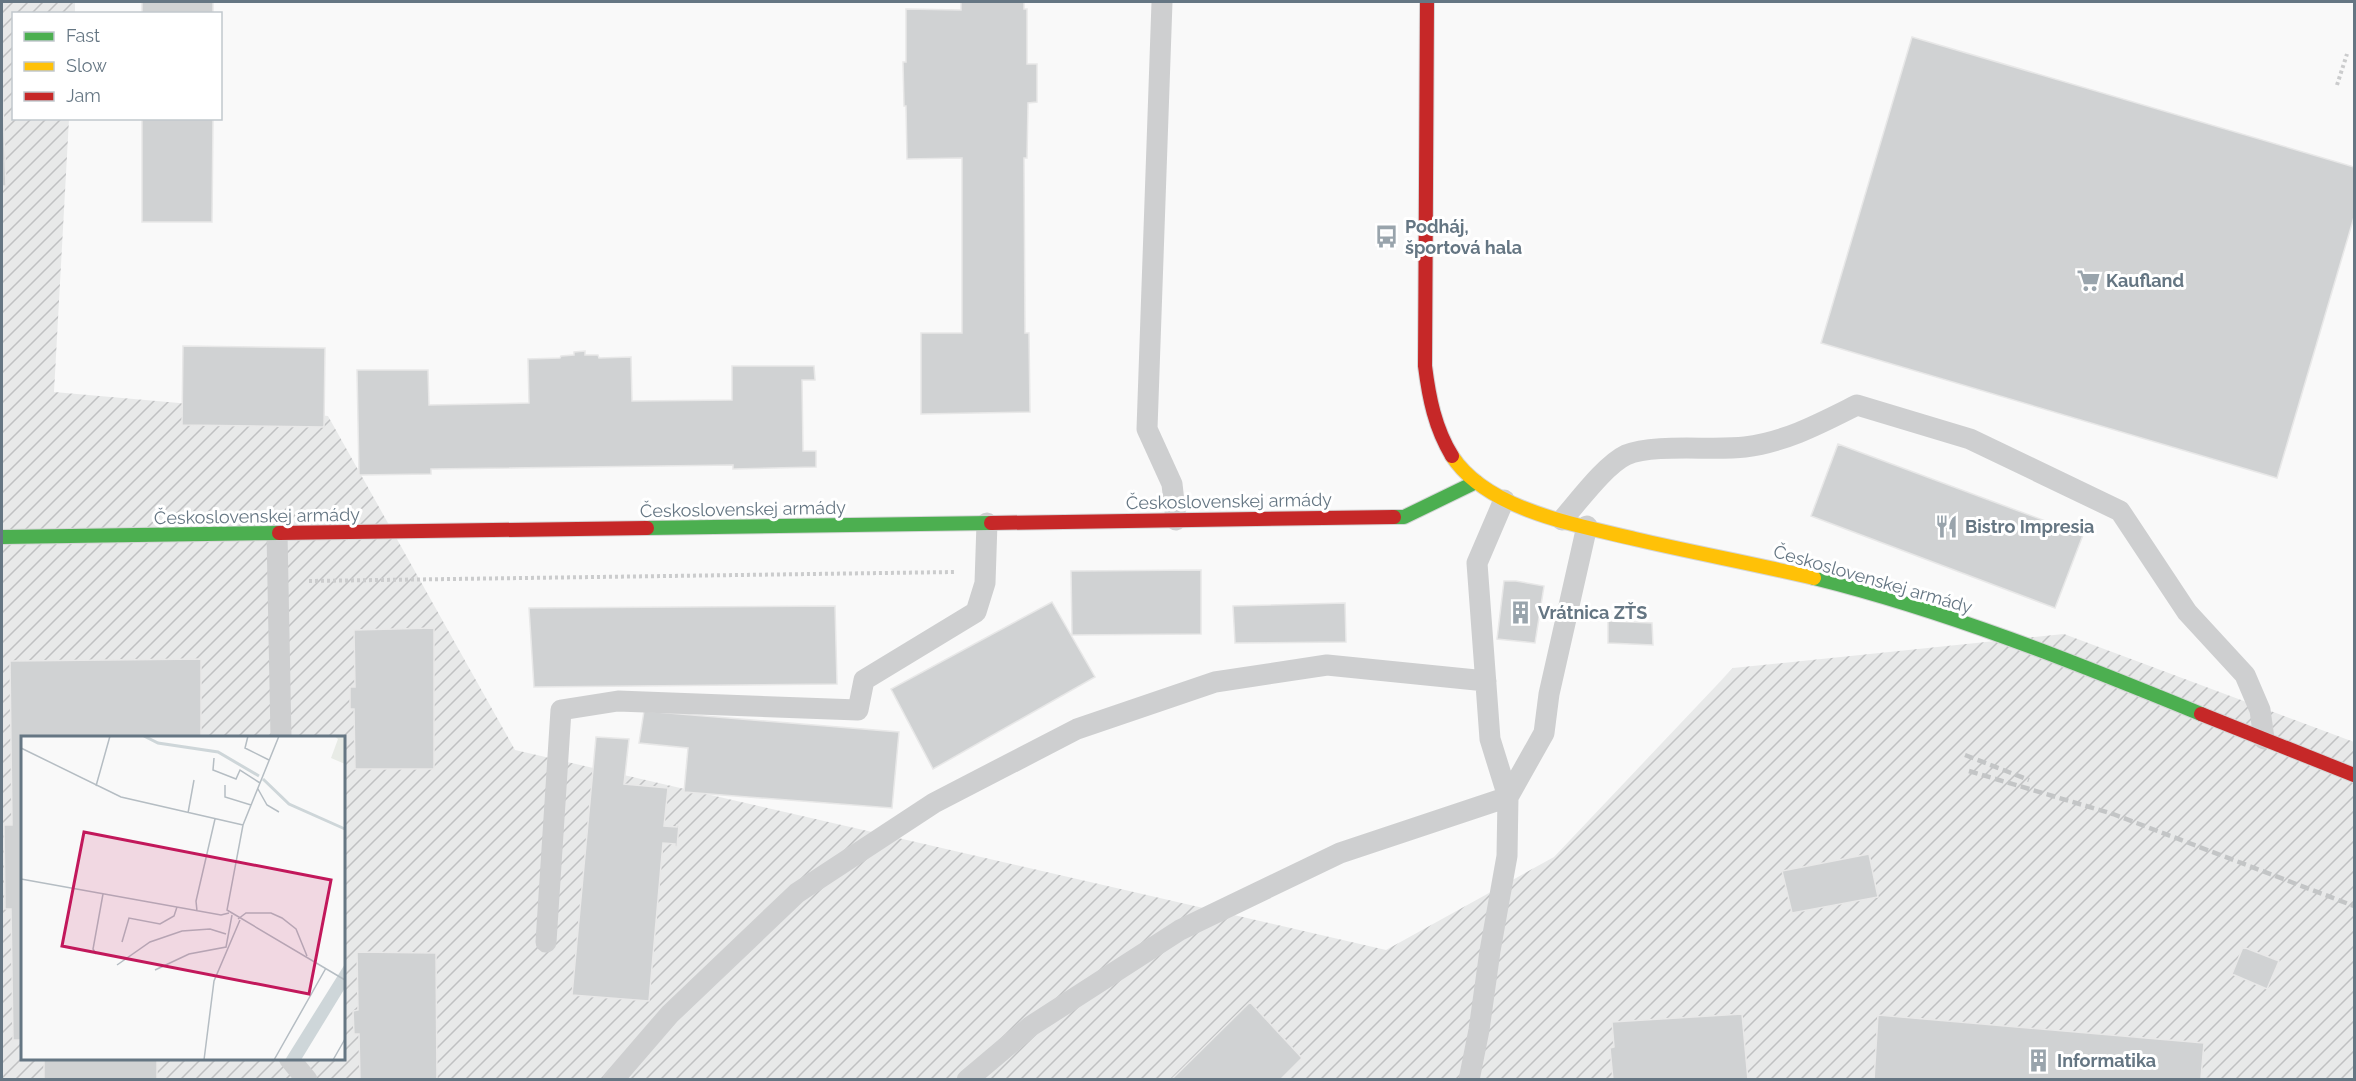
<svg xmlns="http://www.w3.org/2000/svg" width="2356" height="1081" font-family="Raleway,sans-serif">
  <defs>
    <pattern id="industrial-furrows" width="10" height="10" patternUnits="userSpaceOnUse" patternTransform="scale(1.5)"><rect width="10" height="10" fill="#e8e9e9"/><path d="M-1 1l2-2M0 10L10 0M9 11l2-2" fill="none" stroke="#c0c1c2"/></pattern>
  </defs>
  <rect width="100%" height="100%" fill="#f9f9f9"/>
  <path fill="url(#industrial-furrows)" fill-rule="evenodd" d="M 2,2 L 75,2 L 75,13 L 14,14 L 14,118 L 69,119 L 54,392 L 328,416 L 515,750 L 1386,950 L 1554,857 L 1733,668 L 2064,634 L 2354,742 L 2354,1079 L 2,1080 ZM 22,738 L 344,738 L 344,1058 L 22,1058 Z"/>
  <path fill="#d0d2d3" stroke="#e8e8e8" stroke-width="1.5" d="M 142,2 L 213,2 L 213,14 L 142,14 Z
    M 961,2 L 1024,2 L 1024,9 L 1027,9 L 1027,64 L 1037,64 L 1037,102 L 1028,103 L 1027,158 L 1024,158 L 1025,333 L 1029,333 L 1030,412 L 921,414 L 921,333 L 962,333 L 962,158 L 907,159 L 906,106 L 904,106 L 903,62 L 906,62 L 906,9 L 961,10 Z
    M 1912,37 L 2354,167 L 2354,217 L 2277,478 L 1821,343 Z
    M 2,101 L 3,101 L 6,186 L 2,186 Z
    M 142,118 L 213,118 L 212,222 L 142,222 Z
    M 183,346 L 325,348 L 324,427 L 182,425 Z
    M 585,351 L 585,355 L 598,355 L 599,358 L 631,357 L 632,401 L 732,400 L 732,366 L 814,366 L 815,380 L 802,380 L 803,451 L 816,451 L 816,467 L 733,469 L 733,465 L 431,469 L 431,474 L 359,475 L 357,370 L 428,370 L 429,405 L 529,403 L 528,359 L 560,358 L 561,356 L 574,355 L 574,352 Z
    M 1838,444 L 2083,535 L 2055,608 L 1811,516 Z
    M 1201,570 L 1201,634 L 1072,635 L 1071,571 Z
    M 1504,581 L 1516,581 L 1544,586 L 1535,643 L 1497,639 Z
    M 1052,602 L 1095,677 L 933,769 L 891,689 Z
    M 1345,603 L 1346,642 L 1235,643 L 1233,606 Z
    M 835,606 L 837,684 L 534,687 L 529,608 Z
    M 1608,621 L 1652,623 L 1653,645 L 1608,643 Z
    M 434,628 L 434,769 L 355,769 L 354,709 L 350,709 L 350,687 L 355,687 L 354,630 Z
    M 201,659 L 201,738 L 22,738 L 22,1040 L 13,1040 L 11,909 L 5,909 L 4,825 L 12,825 L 10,661 Z
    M 644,711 L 899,732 L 892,808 L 684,792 L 688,748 L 639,743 Z
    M 596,737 L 629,739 L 624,784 L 668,788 L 664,826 L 677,827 L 677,825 L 679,825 L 677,847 L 675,847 L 675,844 L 663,843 L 649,1001 L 572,995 Z
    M 1869,854 L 1878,897 L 1792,913 L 1782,871 Z
    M 2243,947 L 2279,961 L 2267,989 L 2232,974 Z
    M 357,952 L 436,953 L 437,1080 L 360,1080 L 359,1034 L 354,1034 L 353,1011 L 358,1010 Z
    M 1250,1002 L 1302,1058 L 1280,1080 L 1171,1080 Z
    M 1742,1014 L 1748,1080 L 1613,1080 L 1610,1048 L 1614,1047 L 1612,1022 Z
    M 1878,1015 L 2204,1043 L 2201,1078 L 2234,1080 L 1874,1080 Z
    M 44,1058 L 157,1058 L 157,1080 L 44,1080 Z"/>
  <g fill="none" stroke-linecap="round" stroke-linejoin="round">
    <defs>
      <path id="fast" d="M 1394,517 L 1404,517 L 1476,482
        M 647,528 L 991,523
        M 2,537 L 279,533
        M 1814,578 C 1947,611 2074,662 2201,714"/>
      <path id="slow" d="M 1452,456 C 1487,510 1577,525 1635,539 C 1695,553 1755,564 1814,578"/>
      <path id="jam" d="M 1427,2 L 1425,366 C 1429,398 1435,428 1452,456
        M 991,523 L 1394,517
        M 279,533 L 647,528
        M 2201,714 L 2354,775"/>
    </defs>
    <use href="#fast" stroke="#d5d6d7" stroke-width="16"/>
    <use href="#slow" stroke="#d5d6d7" stroke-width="16"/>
    <use href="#jam" stroke="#d5d6d7" stroke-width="16"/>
    <path stroke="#cbcccd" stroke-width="4" stroke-dasharray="3 3" stroke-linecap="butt" d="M 2337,85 L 2347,54
      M 309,581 L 955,572"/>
    <path stroke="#cecfd0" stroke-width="21" d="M 1162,2 L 1147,429 L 1172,484 L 1176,520
      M 1562,520 C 1578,502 1605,465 1626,455 C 1655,443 1713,451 1745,447 C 1786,442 1821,423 1857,405 L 1970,439 L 2120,511 L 2187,612 L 2245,675 L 2260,710 L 2264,739
      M 277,533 L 281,738
      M 546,942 L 561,710 L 618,701 L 858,710 L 864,680 L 976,612 L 985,583 L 987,523
      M 289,1058 L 307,1080
      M 613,1080 L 670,1014 L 797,893 L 934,803 L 1077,729 L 1215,682 L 1327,665 L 1486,681
      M 967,1080 L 1031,1026 L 1180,930 L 1340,853 L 1508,797 L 1490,739 L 1477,563 L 1504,500
      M 1469,1080 L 1479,1030 L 1490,951 L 1507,856 L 1508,797 L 1544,733 L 1549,694 L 1587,526"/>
    <use href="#fast" stroke="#4caf50" stroke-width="14"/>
    <use href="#slow" stroke="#ffc107" stroke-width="14"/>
    <use href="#jam" stroke="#c62828" stroke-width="14"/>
    <path stroke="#c3c5c6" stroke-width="4.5" stroke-dasharray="9 4.5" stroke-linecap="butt" d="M 1965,755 L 2029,780
      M 1969,771 L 2113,814 L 2354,906"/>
  </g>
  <defs>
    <symbol id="bus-bare" viewBox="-9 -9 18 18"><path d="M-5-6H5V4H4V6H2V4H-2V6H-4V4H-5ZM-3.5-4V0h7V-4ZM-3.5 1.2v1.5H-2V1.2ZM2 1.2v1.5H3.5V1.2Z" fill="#99a4ac" stroke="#fff" stroke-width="2.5" paint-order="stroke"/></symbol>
    <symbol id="supermarket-bare" viewBox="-9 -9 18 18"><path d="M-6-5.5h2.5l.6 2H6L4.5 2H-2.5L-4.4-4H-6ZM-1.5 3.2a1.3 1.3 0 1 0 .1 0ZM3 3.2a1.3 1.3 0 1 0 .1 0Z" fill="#99a4ac" stroke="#fff" stroke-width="2.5" paint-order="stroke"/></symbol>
    <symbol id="restaurant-bare" viewBox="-9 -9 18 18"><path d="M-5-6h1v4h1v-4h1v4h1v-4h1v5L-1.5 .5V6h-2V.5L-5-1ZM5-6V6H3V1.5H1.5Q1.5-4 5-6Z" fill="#99a4ac" stroke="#fff" stroke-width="2.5" paint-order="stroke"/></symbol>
    <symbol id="building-bare" viewBox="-9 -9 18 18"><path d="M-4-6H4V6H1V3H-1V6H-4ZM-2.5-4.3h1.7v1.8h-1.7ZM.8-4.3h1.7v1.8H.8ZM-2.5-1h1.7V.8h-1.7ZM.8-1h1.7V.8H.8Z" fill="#99a4ac" stroke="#fff" stroke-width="2.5" paint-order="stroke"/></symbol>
  </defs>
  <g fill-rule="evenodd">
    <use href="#bus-bare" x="1370" y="220" width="33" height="33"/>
    <use href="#supermarket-bare" x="2072" y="264" width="33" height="33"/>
    <use href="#restaurant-bare" x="1930" y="510" width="33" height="33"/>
    <use href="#building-bare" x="1504" y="596" width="33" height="33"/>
    <use href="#building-bare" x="2022" y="1044" width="33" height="33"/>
  </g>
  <g text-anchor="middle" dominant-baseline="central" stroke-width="6" stroke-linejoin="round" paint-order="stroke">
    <g font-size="18" font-weight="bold" fill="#657683" stroke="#fff" text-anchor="start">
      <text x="1405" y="226">Podháj,<tspan x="1405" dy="21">športová hala</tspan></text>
      <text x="2106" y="280">Kaufland</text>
      <text x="1965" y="526">Bistro Impresia</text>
      <text x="1538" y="612">Vrátnica ZŤS</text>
      <text x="2057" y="1060">Informatika</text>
    </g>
    <g font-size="18" fill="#657683" stroke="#fff">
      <text transform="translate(1229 501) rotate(-1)">Československej armády</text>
      <text transform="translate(743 509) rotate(-1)">Československej armády</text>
      <text transform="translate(257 516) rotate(-1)">Československej armády</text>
      <text transform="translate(1873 579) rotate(16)">Československej armády</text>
    </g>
  </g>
  <g transform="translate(21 736)">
    <rect width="324" height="324" fill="#f9f9f9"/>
    <path d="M 313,0 L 324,0 L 324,28 L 310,22 L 317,3 Z" fill="#e8ebe6"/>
    <path d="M 324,228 L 324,252 L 280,324 L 264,324 Z" fill="#ced6d9"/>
    <path fill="none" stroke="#ced6d9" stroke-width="3" d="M 123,0 L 137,7 L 197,16 L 238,40M 242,43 L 268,68 L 324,93"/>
    <path fill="none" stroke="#b5bdc3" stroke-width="1.5" d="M 227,0 L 224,12 L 248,24M 258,0 L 222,89 L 206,174 L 324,244M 0,12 L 100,61 L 222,89M 193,22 L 192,34 L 215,43 L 219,34 L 239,47M 204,49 L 204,61 L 230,69M 75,50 L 89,0M 237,53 L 246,69 L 258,76M 167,77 L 173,44M 0,143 L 200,179 L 208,177M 176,175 L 175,165 L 194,83M 217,183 L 225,177 L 250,177 L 261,182 L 275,193 L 286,220M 101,206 L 108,182 L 139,188 L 153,180 L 156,171M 75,218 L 72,213 L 82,158M 96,229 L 129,206 L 161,195 L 189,193 L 205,198M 134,234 L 168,218 L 205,211 L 211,179M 183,324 L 193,245 L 219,184M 253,324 L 305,232M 312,324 L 324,303"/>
    <path fill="#c2185b" fill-opacity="0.15" stroke="#c2185b" stroke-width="3" d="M 63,96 L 310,144 L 288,258 L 41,210 Z"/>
    <rect width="324" height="324" fill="none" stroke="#657683" stroke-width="3"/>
  </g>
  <rect width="2356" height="1081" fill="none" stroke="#657683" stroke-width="6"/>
  <rect x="12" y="12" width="210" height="108" fill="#ffffff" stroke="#c1c8cd" stroke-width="1.5"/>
  <rect x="24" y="32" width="30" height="9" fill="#4caf50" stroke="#c1c8cd" stroke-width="1.5"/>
  <text x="66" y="42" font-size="18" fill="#657683">Fast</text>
  <rect x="24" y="62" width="30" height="9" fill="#ffc107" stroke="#c1c8cd" stroke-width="1.5"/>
  <text x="66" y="72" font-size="18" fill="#657683">Slow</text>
  <rect x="24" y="92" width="30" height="9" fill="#c62828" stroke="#c1c8cd" stroke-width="1.5"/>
  <text x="66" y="102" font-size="18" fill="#657683">Jam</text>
</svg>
